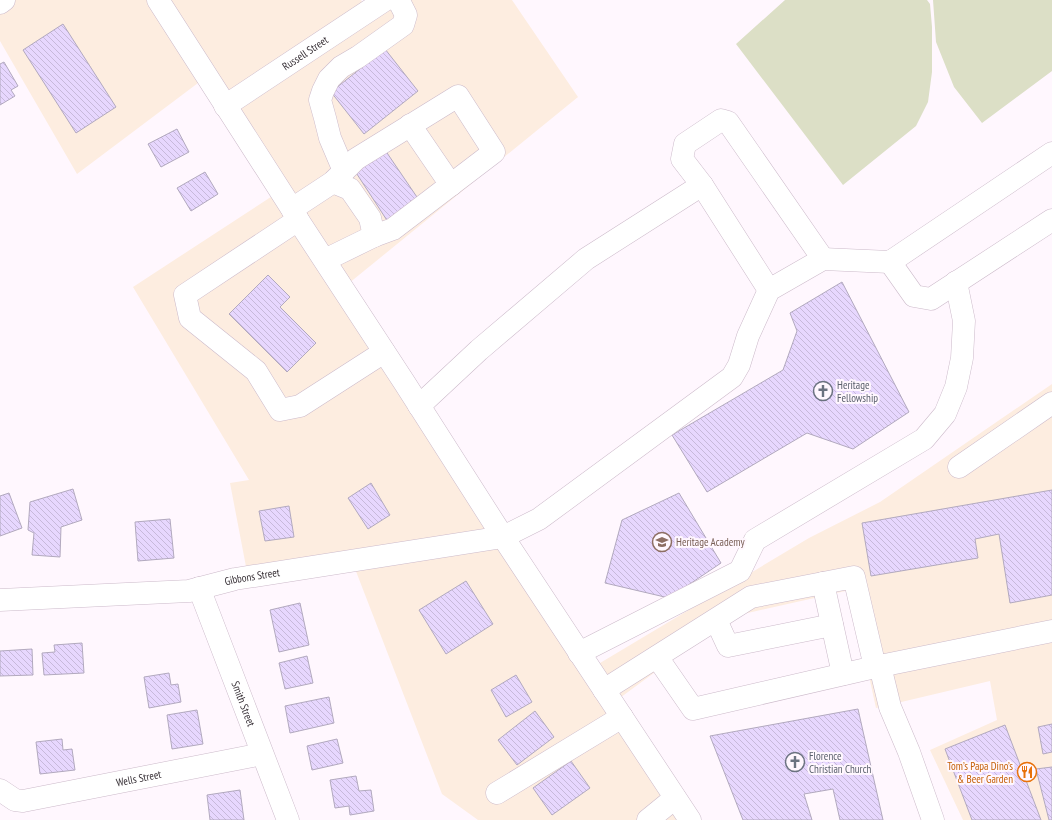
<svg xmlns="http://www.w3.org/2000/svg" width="1052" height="820" font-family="'PT Sans Narrow',sans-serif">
  <defs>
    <pattern id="building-back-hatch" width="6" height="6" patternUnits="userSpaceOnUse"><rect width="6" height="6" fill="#e7d7fe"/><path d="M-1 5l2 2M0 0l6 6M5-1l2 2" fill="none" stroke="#c7b9da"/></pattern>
  </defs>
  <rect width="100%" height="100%" fill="#fff7fe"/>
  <path fill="#fdede0" d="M 0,0 L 361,0 L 368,11 L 385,0 L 512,0 L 578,97 L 343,288 L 590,669 L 809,538 L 880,502 L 1052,384 L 1052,820 L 963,820 L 930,750 L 997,720 L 990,681 L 876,708 L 850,590 L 730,617 L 613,703 L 690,820 L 478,820 L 442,794 L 352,561 L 248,577 L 230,483 L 249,480 L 133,287 L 280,191 L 206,77 L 77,174 L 0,41 Z"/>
  <path fill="#dcdfc6" d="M 785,0 L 927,0 L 930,4 L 932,27 L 932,72 L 928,102 L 916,126 L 843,185 L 736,44 Z
    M 933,0 L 1052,0 L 1052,71 L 982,123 L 954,87 L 936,42 Z"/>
  <path fill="url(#building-back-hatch)" stroke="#b2a9be" d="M 63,24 L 116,107 L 76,133 L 23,50 Z
    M 385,49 L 418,91 L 364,134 L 331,92 Z
    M 4,62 L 18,86 L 11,90 L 15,96 L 0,105 L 0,64 Z
    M 177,129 L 189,152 L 161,167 L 148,144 Z
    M 383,147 L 421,203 L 390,225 L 353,168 Z
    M 205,172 L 218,194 L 191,211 L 177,188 Z
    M 268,275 L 290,297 L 280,307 L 316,343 L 287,372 L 229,314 Z
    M 842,282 L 909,412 L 853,449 L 807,433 L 707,492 L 672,435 L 783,370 L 797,331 L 790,313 Z
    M 371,483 L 390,515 L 368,529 L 348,498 Z
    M 73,489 L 82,520 L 61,527 L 60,557 L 32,555 L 34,533 L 28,530 L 30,502 Z
    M 1052,490 L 1052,595 L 1010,603 L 999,534 L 975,539 L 978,558 L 871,576 L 862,523 Z
    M 9,493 L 22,528 L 0,536 L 0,496 Z
    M 679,493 L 721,563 L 669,598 L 605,583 L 622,520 Z
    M 289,506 L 294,537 L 265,541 L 259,511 Z
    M 170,519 L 174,558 L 138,561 L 135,522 Z
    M 466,581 L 493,624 L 446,654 L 419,610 Z
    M 300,603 L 309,645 L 279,652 L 270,610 Z
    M 82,643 L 84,673 L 44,675 L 42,653 L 55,652 L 54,645 Z
    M 32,649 L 33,675 L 0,676 L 0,651 Z
    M 307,656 L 313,683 L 285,689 L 279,663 Z
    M 169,673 L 171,685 L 178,684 L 181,702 L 149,708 L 144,677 Z
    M 516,675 L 532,702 L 506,717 L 491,690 Z
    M 329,697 L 334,723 L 290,733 L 285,706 Z
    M 858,709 L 883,820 L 840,820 L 833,789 L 804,794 L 812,820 L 743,820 L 710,736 Z
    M 197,710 L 203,744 L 172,749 L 167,715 Z
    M 535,711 L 554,737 L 517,765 L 498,740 Z
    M 1052,724 L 1052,752 L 1043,754 L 1038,727 Z
    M 1005,725 L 1041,820 L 972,820 L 945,749 Z
    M 62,739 L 63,750 L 72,749 L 75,770 L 40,774 L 36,742 Z
    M 337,739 L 343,763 L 312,770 L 307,746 Z
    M 571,761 L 590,788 L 552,815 L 533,788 Z
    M 1052,767 L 1052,820 L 1049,820 L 1036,769 Z
    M 356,776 L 359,791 L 371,790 L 374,811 L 350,815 L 349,806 L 335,808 L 330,780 Z
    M 240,790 L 244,820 L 210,820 L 207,795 Z"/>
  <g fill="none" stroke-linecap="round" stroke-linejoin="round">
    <defs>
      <g id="minor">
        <path d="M 0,3 L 4,0"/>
        <path id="s1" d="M 225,106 L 385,0"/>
        <path d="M 410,125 L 451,185"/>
        <path d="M 344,171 L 330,138 L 325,118 L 320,100 L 323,91 L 329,79 L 341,67 L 358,57 L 403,25 L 406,15 L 401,5 L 397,0"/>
        <path d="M 333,182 L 350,189 L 370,218 L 374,236"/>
        <path d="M 292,209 L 333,182 L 356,159 L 458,96 L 494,152 L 393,229 L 374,236 L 325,260"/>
        <path d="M 298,220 L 185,295 L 190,318 L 256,371 L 280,410 L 300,406 L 384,352"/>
        <path d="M 890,262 L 914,296 L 931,299 L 1052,220"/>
        <path d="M 769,290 L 702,185 L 682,159 L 685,144 L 721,120 L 728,122 L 823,259"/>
        <path d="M 419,406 L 479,350 L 586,259 L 702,185"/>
        <path d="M 959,467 L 1052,403"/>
        <path d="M 823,583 L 843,674"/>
        <path id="s2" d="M 199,588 L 288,820"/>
        <path id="s3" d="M 0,600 L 189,591 L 235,579 L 503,537 L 539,519 L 732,377 L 739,365 L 748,336 L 769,290 L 823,259 L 890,262 L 1052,153"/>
        <path d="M 716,620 L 728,646 L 832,625"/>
        <path d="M 579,653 L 740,571 L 755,540 L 924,439 L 945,414 L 956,387 L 962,358 L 964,321 L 956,282"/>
        <path d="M 657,657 L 693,709 L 875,667"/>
        <path d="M 880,666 L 890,707 L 909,752 L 933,820"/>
        <path d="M 604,690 L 751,597 L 854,577 L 875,667 L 1052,631"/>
        <path id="s4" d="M 0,790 L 15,800 L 23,801 L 262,754"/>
        <path d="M 497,793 L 622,717"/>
        <path d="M 648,820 L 675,798"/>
      </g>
      <path id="major" d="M 158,0 L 292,209 L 298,220 L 404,382 L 503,537 L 690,820"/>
    </defs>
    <use href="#minor" stroke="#ccbaca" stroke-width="23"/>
    <use href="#major" stroke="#ccbaca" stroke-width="23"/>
    <use href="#minor" stroke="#fff" stroke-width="22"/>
    <use href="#major" stroke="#fff" stroke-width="22"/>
  </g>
  <defs>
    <symbol id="church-ring" viewBox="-11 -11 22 22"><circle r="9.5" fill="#fff7fe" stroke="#6b7280" stroke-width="1.5"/><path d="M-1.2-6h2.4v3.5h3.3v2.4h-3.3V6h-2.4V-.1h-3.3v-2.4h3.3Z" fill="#6b7280"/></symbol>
    <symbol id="school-ring" viewBox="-11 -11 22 22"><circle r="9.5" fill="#fff7fe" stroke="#8d6e63" stroke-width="1.5"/><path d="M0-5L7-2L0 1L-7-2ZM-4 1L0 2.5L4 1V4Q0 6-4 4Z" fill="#8d6e63"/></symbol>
    <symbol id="restaurant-ring" viewBox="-11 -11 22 22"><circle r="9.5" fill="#fff7fe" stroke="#e8710a" stroke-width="1.5"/><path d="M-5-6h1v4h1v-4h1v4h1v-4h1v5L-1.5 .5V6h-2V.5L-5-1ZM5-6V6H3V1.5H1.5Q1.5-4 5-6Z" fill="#e8710a"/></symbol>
  </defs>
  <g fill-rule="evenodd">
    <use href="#church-ring" x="812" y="380" width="22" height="22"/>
    <use href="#school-ring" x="651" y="531" width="22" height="22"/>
    <use href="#church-ring" x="784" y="751" width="22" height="22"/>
    <use href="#restaurant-ring" x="1016" y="761" width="22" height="22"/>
  </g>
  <g text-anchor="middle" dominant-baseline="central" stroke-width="4" stroke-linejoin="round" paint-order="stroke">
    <g font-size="11" fill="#373036" stroke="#fff7fe">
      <text stroke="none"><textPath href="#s1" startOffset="96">Russell Street</textPath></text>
      <text stroke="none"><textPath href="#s3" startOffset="254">Gibbons Street</textPath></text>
      <text stroke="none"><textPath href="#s2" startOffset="124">Smith Street</textPath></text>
      <text stroke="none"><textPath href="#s4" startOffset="144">Wells Street</textPath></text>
    </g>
    <g font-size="11" fill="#5b616d" stroke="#fff7fe" text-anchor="start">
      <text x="837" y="385">Heritage<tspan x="837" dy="13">Fellowship</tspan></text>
      <text x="809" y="756">Florence<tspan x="809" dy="13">Christian Church</tspan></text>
    </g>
    <g font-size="11" fill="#785e54" stroke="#fff7fe" text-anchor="start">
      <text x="676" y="542">Heritage Academy</text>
    </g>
    <g font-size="11" fill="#c56008" stroke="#fff7fe" text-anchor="end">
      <text x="1013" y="766">Tom’s Papa Dino’s<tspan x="1013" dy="13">&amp; Beer Garden</tspan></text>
    </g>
  </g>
</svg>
